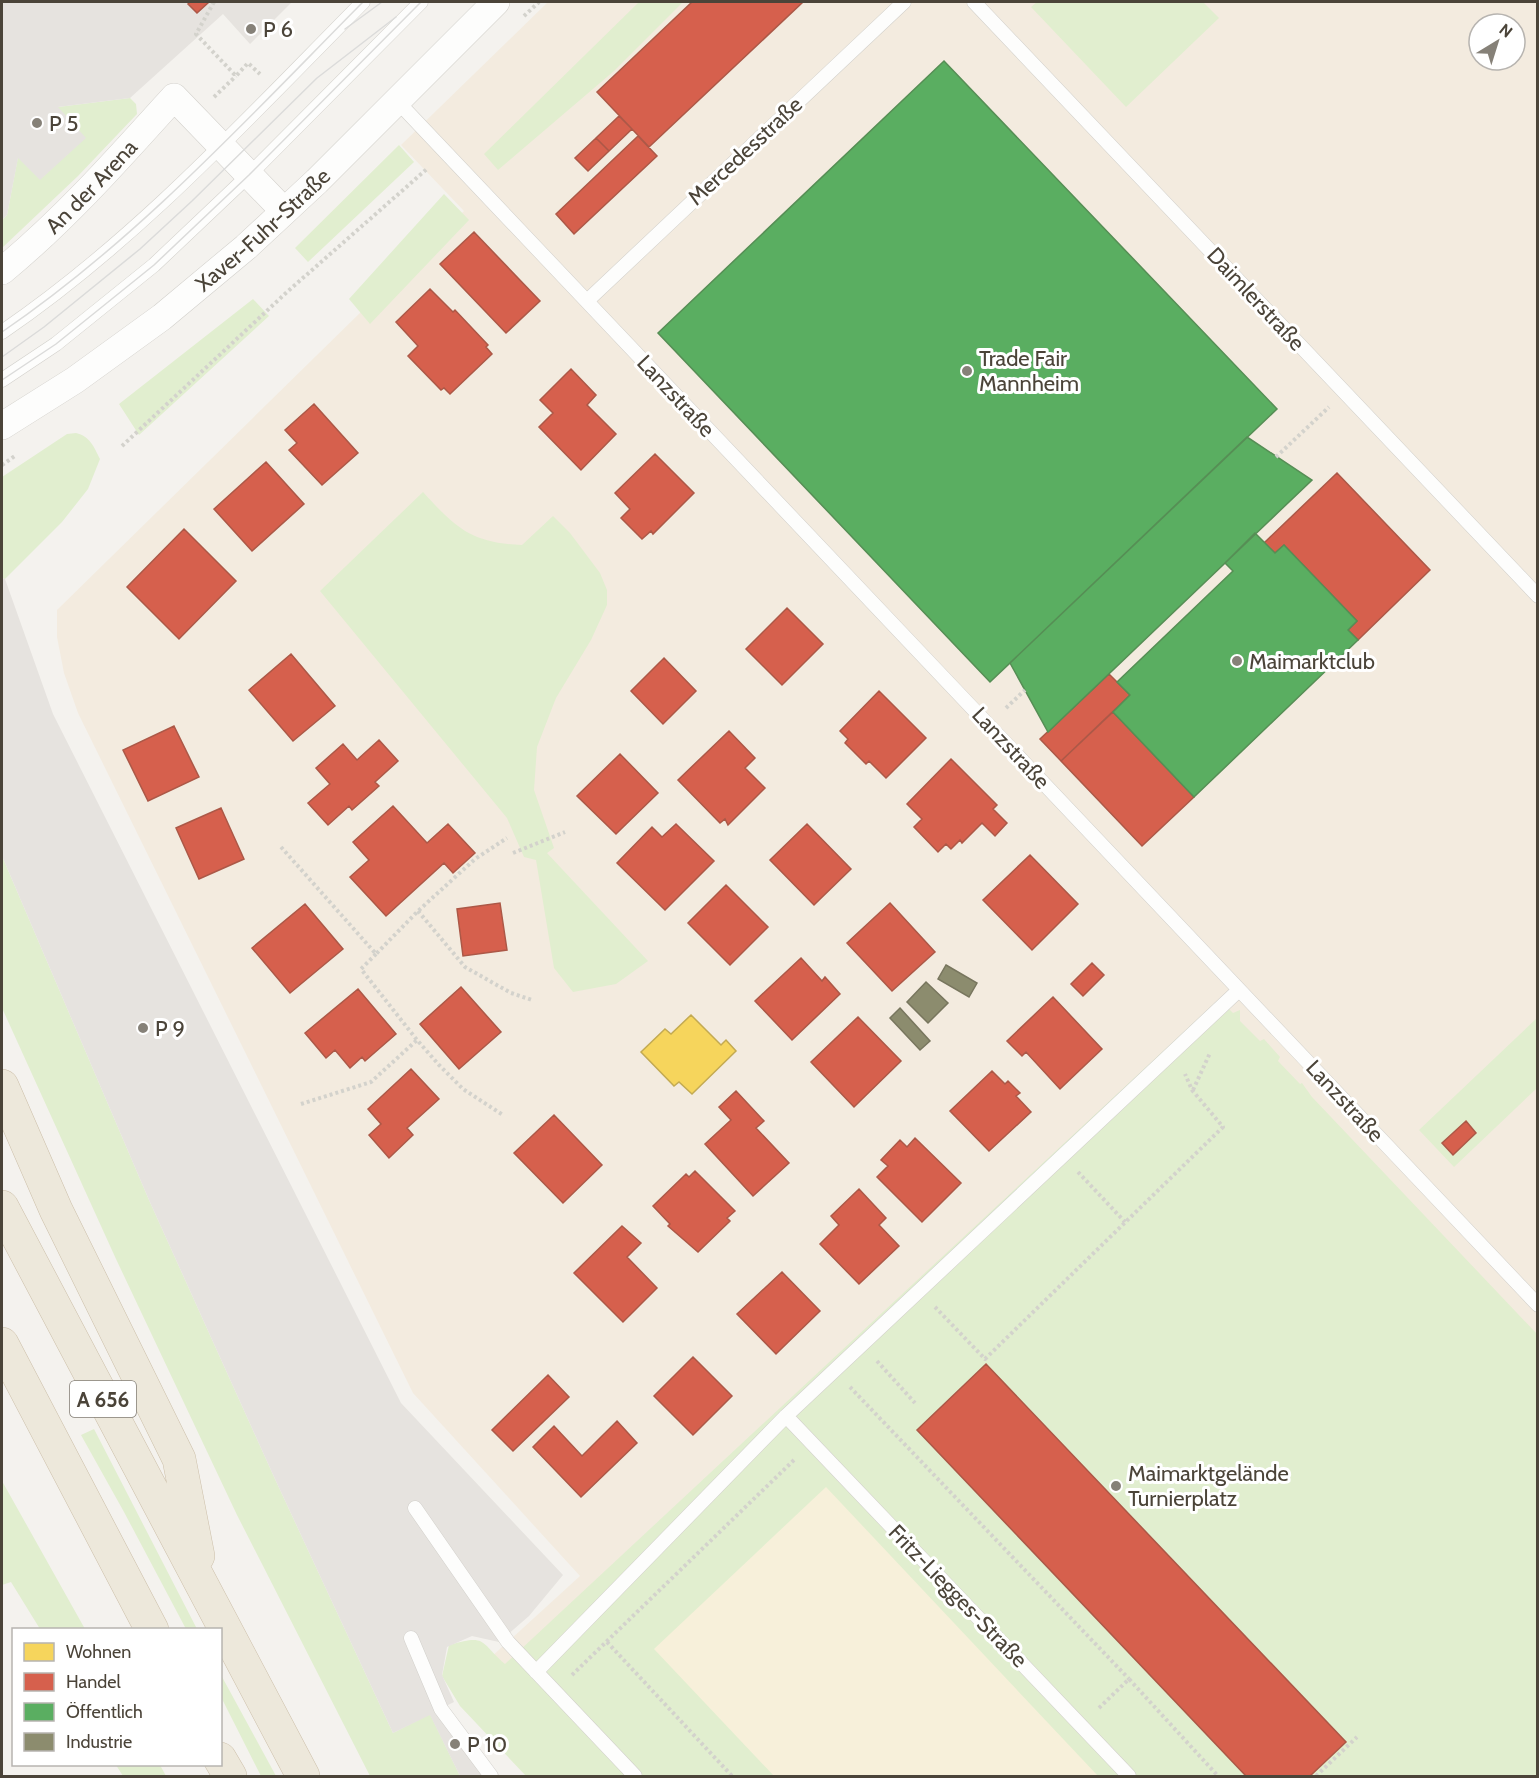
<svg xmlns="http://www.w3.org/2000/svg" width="1539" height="1778" font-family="Cabin,sans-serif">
  <rect width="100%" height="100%" fill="#f4f2ee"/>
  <path fill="#f3ebdf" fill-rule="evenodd" d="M 548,2 L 1537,2 L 1537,1776 L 466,1680 L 580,1576 L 413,1393 L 78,713 L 64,673 L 57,637 L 57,610 L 464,211 L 401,145 ZM 1479,24 L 1515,24 L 1515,60 L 1479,60 Z"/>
  <path fill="#e1eecf" d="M 639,2 L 683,2 L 614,71 L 498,170 L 484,154 Z
    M 1037,2 L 1203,2 L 1219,18 L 1126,107 L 1031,7 Z
    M 130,98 L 136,104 L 137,114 L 78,176 L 2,248 L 2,220 L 7,215 L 18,157 L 58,107 Z
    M 399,145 L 414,162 L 308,262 L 295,248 Z
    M 444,194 L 469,220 L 370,324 L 349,299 Z
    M 253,299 L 269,316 L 139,435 L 119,404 Z
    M 76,433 C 90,436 94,447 100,459 L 88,489 L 62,522 L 5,579 L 2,578 L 2,477 L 67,434 Z
    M 423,492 C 456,528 471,543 522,545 L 553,516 L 570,533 L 600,573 L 607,590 L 607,605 L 591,640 L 556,698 L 537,747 L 534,790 L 554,848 L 547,853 L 648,961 L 616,984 L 573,992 L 554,968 L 536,860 L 524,857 L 507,818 L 320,591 Z
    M 2,856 L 149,1200 L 275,1479 L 393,1733 L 430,1714 L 460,1776 L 370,1776 L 237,1515 L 116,1259 L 2,1008 Z
    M 1219,999 L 1233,1013 L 1240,1010 L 1240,1021 L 1260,1041 L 1264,1039 L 1280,1057 L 1278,1061 L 1300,1084 L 1302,1083 L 1312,1097 L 1537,1334 L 1537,1776 L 526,1776 L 460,1706 L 442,1676 L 449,1645 C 487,1634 479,1641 505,1664 Z
    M 1537,1018 L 1537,1088 L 1454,1167 L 1419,1130 Z
    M 94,1429 L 197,1629 L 186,1629 L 124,1512 L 81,1435 Z
    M 2,1481 L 85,1629 L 40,1629 L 11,1582 L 2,1585 Z
    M 221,1675 L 276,1776 L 261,1776 L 221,1697 Z
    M 116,1765 L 160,1765 L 166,1776 L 123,1776 Z"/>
  <path fill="#f7f0da" d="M 826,1487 L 1098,1776 L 774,1776 L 654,1649 Z"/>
  <path fill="#e6e3df" d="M 2,2 L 292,2 L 250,44 L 223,14 L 130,98 L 58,107 L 86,138 L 40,180 L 18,158 L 7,215 L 2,220 Z
    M 2,578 L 5,579 L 53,714 L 401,1403 L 563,1575 L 529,1616 L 499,1642 L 472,1636 L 447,1647 L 442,1675 L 454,1702 L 442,1708 L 491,1776 L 460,1776 L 430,1715 L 393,1733 L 275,1479 L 149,1200 L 2,856 Z"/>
  <path fill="#f6d55c" stroke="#c3aa52" stroke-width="1.5" d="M 691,1015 L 721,1045 L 726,1040 L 736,1051 L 692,1094 L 679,1082 L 674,1086 L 641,1052 L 665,1029 L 671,1034 Z"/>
  <path fill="#d6604d" stroke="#ac5847" stroke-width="1.5" d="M 190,2 L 209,2 L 197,13 L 188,4 Z
    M 692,2 L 803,2 L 649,147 L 597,92 Z
    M 619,116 L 632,129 L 609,151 L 596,138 Z
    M 638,136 L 657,156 L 574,234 L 556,214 Z
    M 596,138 L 609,151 L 588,171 L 575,158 Z
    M 474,232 L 540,301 L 506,333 L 440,264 Z
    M 430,289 L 453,312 L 455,310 L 488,345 L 486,347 L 492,354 L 450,394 L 444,388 L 441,390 L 408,356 L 418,346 L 396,322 Z
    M 571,369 L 596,395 L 587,405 L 616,434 L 581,470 L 539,427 L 553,413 L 540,400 Z
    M 314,404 L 358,453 L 322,485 L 289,450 L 297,443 L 285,430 Z
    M 655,454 L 694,493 L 653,534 L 651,531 L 642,539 L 621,518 L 630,509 L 615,493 Z
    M 266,462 L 304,504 L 252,551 L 214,509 Z
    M 1337,473 L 1430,570 L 1358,640 L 1348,630 L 1357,621 L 1284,545 L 1275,553 L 1264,543 Z
    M 184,529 L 236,581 L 179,639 L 127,587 Z
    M 787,608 L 823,644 L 782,685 L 746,649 Z
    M 291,654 L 335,706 L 293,741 L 249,690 Z
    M 664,658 L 696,691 L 663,724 L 631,691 Z
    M 1109,674 L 1130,695 L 1061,761 L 1040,739 Z
    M 879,691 L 926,738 L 886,778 L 869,761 L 866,764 L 845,743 L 848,739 L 840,731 Z
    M 1113,712 L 1194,797 L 1142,846 L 1061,761 Z
    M 174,726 L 199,777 L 148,801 L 123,750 Z
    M 729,731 L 755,758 L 745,768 L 765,788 L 728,825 L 725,819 L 720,823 L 678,780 Z
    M 379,740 L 398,761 L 375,782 L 379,786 L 352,810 L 349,806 L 328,825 L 308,803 L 330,784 L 316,768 L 343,744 L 357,760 Z
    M 620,754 L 658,793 L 616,834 L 577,796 Z
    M 951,759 L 997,805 L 993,809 L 1007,823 L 995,836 L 982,823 L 962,843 L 960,840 L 951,849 L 946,844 L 938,852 L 914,827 L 922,819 L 907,804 Z
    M 393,806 L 427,843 L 448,824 L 475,853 L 453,873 L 444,863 L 386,916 L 350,877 L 369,860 L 353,842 Z
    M 221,808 L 244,859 L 199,879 L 176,828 Z
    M 676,824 L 714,861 L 665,910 L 617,863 L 652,827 L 662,837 Z
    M 807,824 L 851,869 L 814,905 L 770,860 Z
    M 1030,855 L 1078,904 L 1032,950 L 983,900 Z
    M 726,885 L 768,927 L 730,965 L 688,923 Z
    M 500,903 L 507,950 L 463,956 L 457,909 Z
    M 890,903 L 935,952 L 892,991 L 847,943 Z
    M 305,904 L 343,949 L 290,993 L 252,948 Z
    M 801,958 L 822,981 L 825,977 L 840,994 L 792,1040 L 755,1001 Z
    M 1092,963 L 1104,975 L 1083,996 L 1071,984 Z
    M 461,987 L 501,1032 L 459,1069 L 420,1024 Z
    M 358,989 L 396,1034 L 365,1061 L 362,1057 L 350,1068 L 335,1050 L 326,1058 L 305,1033 Z
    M 1053,997 L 1102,1049 L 1060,1089 L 1026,1052 L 1022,1056 L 1007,1041 Z
    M 858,1017 L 901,1061 L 854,1107 L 811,1062 Z
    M 411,1069 L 439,1099 L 407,1128 L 413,1135 L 389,1158 L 369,1135 L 381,1124 L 368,1109 Z
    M 992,1071 L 1005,1084 L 1008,1081 L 1020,1093 L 1016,1096 L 1031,1112 L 989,1151 L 950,1111 Z
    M 736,1091 L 764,1121 L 756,1128 L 789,1163 L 753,1196 L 705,1144 L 731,1120 L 719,1107 Z
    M 554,1115 L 602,1165 L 563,1203 L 514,1153 Z
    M 1466,1121 L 1476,1133 L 1453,1155 L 1442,1143 Z
    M 915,1138 L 961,1183 L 922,1222 L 877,1177 L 888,1166 L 881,1160 L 900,1140 L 907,1147 Z
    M 695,1171 L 735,1211 L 727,1218 L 730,1221 L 698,1252 L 668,1226 L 670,1224 L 653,1206 L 686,1174 L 689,1177 Z
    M 859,1189 L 886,1218 L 879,1225 L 899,1246 L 859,1284 L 820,1244 L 839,1225 L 831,1216 Z
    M 622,1226 L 641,1243 L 627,1257 L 657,1288 L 623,1322 L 574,1273 Z
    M 782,1272 L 820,1311 L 776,1354 L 737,1314 Z
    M 693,1357 L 732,1396 L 693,1435 L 654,1396 Z
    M 986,1364 L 1346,1742 L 1310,1776 L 1246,1776 L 917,1430 Z
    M 548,1375 L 569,1397 L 513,1451 L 492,1430 Z
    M 617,1421 L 637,1443 L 581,1497 L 533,1447 L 554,1426 L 582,1456 Z"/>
  <path fill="#5aae61" stroke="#568e55" stroke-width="1.5" d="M 944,61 L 1277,409 L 990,682 L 658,333 Z
    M 1247,437 L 1312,480 L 1048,732 L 1010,663 Z
    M 1255,533 L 1275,553 L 1284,545 L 1357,621 L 1348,630 L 1358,640 L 1194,797 L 1113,712 L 1130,695 L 1117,682 L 1233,571 L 1225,563 Z"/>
  <path fill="#8c8c6e" stroke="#78765e" stroke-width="1.5" d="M 946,965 L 977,983 L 969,997 L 938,979 Z
    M 926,982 L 948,1003 L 928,1023 L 907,1002 Z
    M 900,1008 L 930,1041 L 920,1050 L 890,1018 Z"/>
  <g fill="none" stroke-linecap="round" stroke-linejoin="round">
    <defs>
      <path id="service" d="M 974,2 L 1538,596
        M 397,101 L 1538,1305
        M 587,301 L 904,2
        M 2,332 C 137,240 249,117 363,2
        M 2,380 L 56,344 L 154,265 L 249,175 L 421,2
        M 786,1416 L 1129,1776
        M 415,1508 L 508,1642 L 635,1776
        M 411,1638 L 441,1709 L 491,1776
        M 536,1672 L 786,1416 L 1239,990"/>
      <g id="minor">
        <path id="s1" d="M 2,271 C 65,219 119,158 174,97 L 284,211"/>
        <path id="s2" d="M 2,426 L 75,380 L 162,317 L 246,247 L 317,181 L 496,2"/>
      </g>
      <path id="motorway" d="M 2,1086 L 56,1210 L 179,1459 L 198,1556
        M 2,1207 L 303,1776
        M 2,1344 L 152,1630
        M 220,1759 L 230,1776"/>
    </defs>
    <use href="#service" stroke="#d2d0cb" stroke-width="15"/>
    <use href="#minor" stroke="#d2d0cb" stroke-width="28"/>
    <use href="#motorway" stroke="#ccbfa9" stroke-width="34"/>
    <path stroke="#d3d2cc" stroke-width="4" stroke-dasharray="3 3" stroke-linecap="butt" d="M 214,2 L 196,34 L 236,76 L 248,63 L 260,74
      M 524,16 L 539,2
      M 214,97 L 236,76
      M 122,446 L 287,292 L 428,168
      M 1276,457 L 1329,407
      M 2,465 L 16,455
      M 1006,708 L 1025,690
      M 281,847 L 376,954 L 418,911 L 475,859 L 507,838
      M 513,853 L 565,832
      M 418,911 L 465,967 L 511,993 L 532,1000
      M 376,954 L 361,969 L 417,1040 L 439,1065 L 463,1089 L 503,1115
      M 1193,1090 L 1210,1053
      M 301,1104 L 371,1082 L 417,1040
      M 1078,1172 L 1125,1222
      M 935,1307 L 985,1359 L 1223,1127 L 1192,1090 L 1185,1074
      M 877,1361 L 915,1403
      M 850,1387 L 1129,1679
      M 607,1642 L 732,1776
      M 572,1675 L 795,1459
      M 1099,1708 L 1129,1679 L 1218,1776
      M 1316,1776 L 1357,1737"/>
    <use href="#service" stroke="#fdfdfc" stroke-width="14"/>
    <use href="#minor" stroke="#fdfdfc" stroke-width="27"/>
    <use href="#motorway" stroke="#ede8db" stroke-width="33"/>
    <path stroke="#dbdbda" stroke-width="1.5" d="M 345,29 L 382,2
      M 2,332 C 137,240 249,117 363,2
      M 2,357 L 44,327 L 140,249 L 192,201 L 317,78 L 396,17
      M 2,380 L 56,344 L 154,265 L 249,175 L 421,2"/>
  </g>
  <g fill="#868178" stroke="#fff" stroke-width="2">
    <circle cx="251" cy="29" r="6"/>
    <circle cx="37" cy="123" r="6"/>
    <circle cx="967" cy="371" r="6"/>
    <circle cx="1237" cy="661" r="6"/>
    <circle cx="143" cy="1028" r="6"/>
    <circle cx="1116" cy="1486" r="6"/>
    <circle cx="455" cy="1744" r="6"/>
  </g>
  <g text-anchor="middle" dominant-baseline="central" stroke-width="6" stroke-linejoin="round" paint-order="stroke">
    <rect fill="#fff" stroke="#817c74" stroke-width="1.5" x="70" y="1381" width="66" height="36" rx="4.5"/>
    <g font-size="21" font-weight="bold" fill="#4b4439">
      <text x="103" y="1399">A 656</text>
    </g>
    <g font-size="22" fill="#4b4439" stroke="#fff" text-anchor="start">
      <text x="263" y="29">P 6</text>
      <text x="49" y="123">P 5</text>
      <text x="979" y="358">Trade Fair<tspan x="979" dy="25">Mannheim</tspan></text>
      <text x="1249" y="661">Maimarktclub</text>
      <text x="155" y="1028">P 9</text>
      <text x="1128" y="1473">Maimarktgelände<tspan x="1128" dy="25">Turnierplatz</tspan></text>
      <text x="467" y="1744">P 10</text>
    </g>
    <g font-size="22" fill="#4b4439" stroke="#fff">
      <text transform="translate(745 151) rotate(-43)">Mercedesstraße</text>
      <text stroke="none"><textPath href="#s1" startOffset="123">An der Arena</textPath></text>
      <text stroke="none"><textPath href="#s2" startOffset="327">Xaver-Fuhr-Straße</textPath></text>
      <text transform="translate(1256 299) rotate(47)">Daimlerstraße</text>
      <text transform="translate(676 396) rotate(47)">Lanzstraße</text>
      <text transform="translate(1011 748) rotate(47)">Lanzstraße</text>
      <text transform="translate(1345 1101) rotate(47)">Lanzstraße</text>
      <text transform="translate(958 1596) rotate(46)">Fritz-Liegges-Straße</text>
    </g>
  </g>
  <rect width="1539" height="1778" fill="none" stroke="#4b4439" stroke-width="6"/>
  <rect x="12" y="1628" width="210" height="138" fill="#ffffff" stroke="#b7b4b0" stroke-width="1.5"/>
  <rect x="24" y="1643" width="30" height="18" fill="#f6d55c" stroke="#b7b4b0" stroke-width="1.5"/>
  <text x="66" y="1658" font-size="18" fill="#4b4439">Wohnen</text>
  <rect x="24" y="1673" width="30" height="18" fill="#d6604d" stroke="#b7b4b0" stroke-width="1.5"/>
  <text x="66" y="1688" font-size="18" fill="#4b4439">Handel</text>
  <rect x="24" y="1703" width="30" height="18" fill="#5aae61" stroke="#b7b4b0" stroke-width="1.5"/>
  <text x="66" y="1718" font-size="18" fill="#4b4439">Öffentlich</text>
  <rect x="24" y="1733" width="30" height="18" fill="#8c8c6e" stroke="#b7b4b0" stroke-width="1.5"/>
  <text x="66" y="1748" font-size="18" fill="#4b4439">Industrie</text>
  <g transform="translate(1497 42) rotate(38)"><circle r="28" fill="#ffffff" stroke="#b7b4b0" stroke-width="1.5"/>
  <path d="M0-4.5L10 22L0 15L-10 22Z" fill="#868178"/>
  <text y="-9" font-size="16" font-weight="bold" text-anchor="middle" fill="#4b4439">N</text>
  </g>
</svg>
